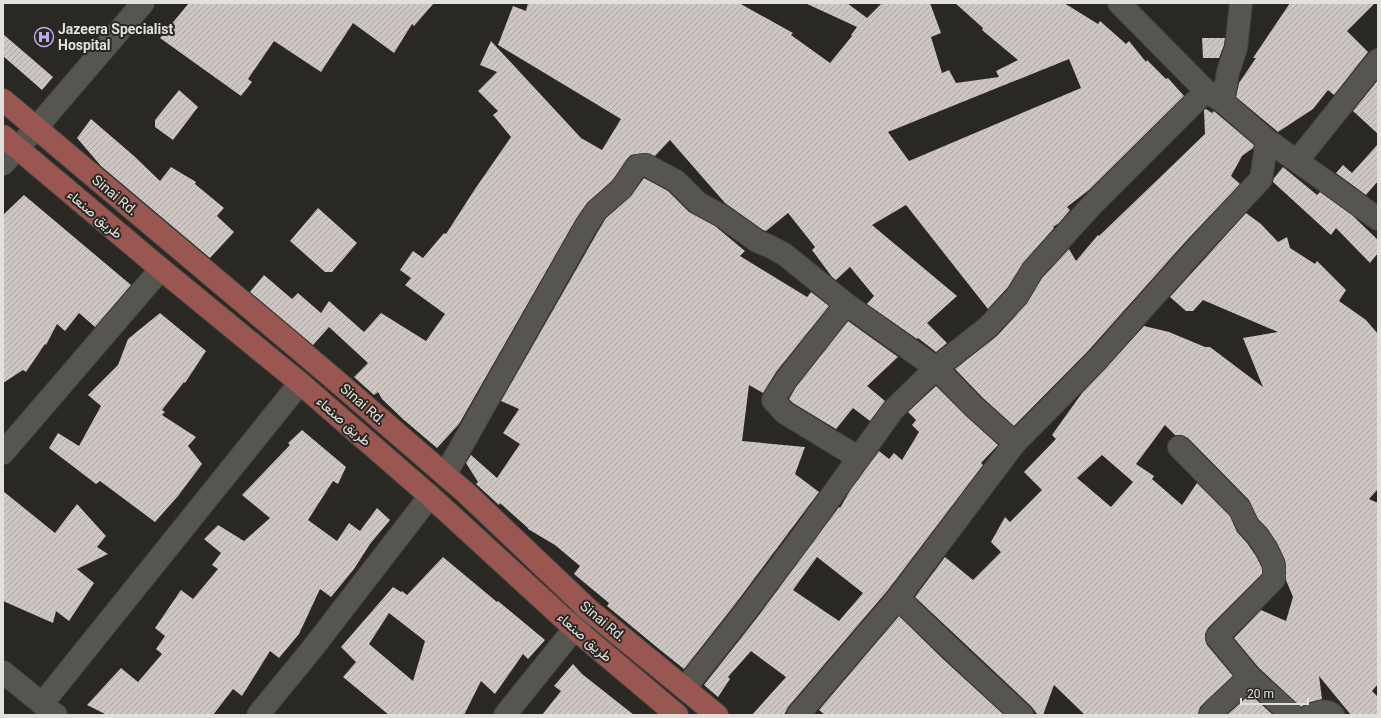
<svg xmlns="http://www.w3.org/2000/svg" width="1381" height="718" font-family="Roboto,Vazirmatn,sans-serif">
  <defs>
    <pattern id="building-hatch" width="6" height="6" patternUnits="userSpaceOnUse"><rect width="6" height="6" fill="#cdc6c3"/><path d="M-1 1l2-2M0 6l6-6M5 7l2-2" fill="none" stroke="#aba5a3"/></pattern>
  </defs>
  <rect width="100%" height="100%" fill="#2a2823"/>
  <path fill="url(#building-hatch)" fill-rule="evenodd" d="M 189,3 L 434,3 L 414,26 L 412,24 L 394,53 L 353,23 L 321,72 L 274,41 L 248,79 L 252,82 L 241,96 L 160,38 Z
    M 528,3 L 739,3 L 793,33 L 791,35 L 830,63 L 852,36 L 851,35 L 857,27 L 805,3 L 847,3 L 867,18 L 882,3 L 930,3 L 941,33 L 931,37 L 942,73 L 949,70 L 956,83 L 999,77 L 996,71 L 1018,60 L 982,30 L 983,28 L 955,3 L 1064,3 L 1098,24 L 1100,21 L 1126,44 L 1129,41 L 1146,62 L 1147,60 L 1166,79 L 1168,78 L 1184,96 L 1089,190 L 1067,207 L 1070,210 L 1059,223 L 1053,227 L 1054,228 L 1023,263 L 1008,287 L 988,309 L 906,205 L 872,225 L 957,296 L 927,323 L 947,343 L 936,352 L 918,338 L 917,339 L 867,304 L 874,296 L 850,267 L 836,280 L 832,277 L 812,250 L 815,247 L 788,213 L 766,231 L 763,230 L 725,203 L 670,140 L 655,156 L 645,153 L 631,155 L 627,159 L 612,181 L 587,203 L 576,219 L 459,424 L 437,448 L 404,420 L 382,399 L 378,392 L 374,395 L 354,377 L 368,363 L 329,327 L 313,345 L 250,292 L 264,275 L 292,299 L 298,293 L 321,313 L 329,301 L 364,332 L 381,313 L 426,341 L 445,314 L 405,285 L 411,278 L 400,270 L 413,251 L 423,258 L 444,233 L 446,234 L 475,189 L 511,137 L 493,115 L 498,111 L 478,91 L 497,72 L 480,65 L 491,41 L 581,138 L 602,150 L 621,119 L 498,45 L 513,6 L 526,11 ZM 1069,59 L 1081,88 L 909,161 L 888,132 Z
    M 1290,3 L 1375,3 L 1347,31 L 1368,52 L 1334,95 L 1328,90 L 1313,109 L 1278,132 L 1236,97 L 1239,83 L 1256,58 L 1253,58 Z
    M 3,34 L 53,77 L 42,90 L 3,56 Z
    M 1202,38 L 1225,38 L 1224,45 L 1219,58 L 1203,58 Z
    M 1378,80 L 1378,134 L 1353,111 Z
    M 179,90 L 198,107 L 173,140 L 155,127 L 155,120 Z
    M 1206,109 L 1212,113 L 1214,111 L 1215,112 L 1254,145 L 1253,148 L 1242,156 L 1231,176 L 1240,184 L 1187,240 L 1088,351 L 1014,426 L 983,398 L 955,369 L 997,336 L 1027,303 L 1042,278 L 1069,249 L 1076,261 L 1098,235 L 1099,236 L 1205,134 L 1204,110 Z
    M 91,119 L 134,156 L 160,181 L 171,167 L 196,182 L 195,184 L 224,208 L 217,216 L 234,232 L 210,258 L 101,166 L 77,138 Z
    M 1378,144 L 1378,181 L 1366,195 L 1336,173 L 1343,165 L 1352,173 Z
    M 1283,167 L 1317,195 L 1320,192 L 1352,215 L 1378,240 L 1378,253 L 1370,263 L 1336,228 L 1331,235 L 1273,182 L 1274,178 Z
    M 644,178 L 668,191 L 689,212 L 715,226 L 745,251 L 740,256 L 807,297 L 811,292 L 829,306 L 776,372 L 763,393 L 749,385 L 742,441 L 805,447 L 795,474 L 819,492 L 736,603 L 684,669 L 659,649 L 607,606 L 609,603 L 574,574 L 580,566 L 555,545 L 528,529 L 528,528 L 500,503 L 499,505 L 476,484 L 478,482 L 466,463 L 471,455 L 497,478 L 520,444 L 503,433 L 519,409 L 501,401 L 597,233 L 606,218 L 631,196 Z
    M 24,195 L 131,285 L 95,327 L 79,313 L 65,331 L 57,324 L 46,345 L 45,344 L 26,372 L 23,370 L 3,383 L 3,215 Z
    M 318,208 L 357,243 L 332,272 L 325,272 L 290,241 Z
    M 1246,213 L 1261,224 L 1278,242 L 1287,237 L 1290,248 L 1315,264 L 1317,261 L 1346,290 L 1339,301 L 1366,320 L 1378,334 L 1378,489 L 1369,499 L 1378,503 L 1378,684 L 1372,691 L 1378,697 L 1378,715 L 1351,715 L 1319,676 L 1322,699 L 1307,703 L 1301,707 L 1259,668 L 1234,638 L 1261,610 L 1286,621 L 1293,597 L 1286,580 L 1285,560 L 1277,543 L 1267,528 L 1258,519 L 1249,500 L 1188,438 L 1182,435 L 1175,435 L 1165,425 L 1136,464 L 1154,476 L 1152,479 L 1182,505 L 1197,483 L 1230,516 L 1237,532 L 1247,543 L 1256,556 L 1262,568 L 1262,574 L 1208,628 L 1205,634 L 1205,639 L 1207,645 L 1233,676 L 1207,700 L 1200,707 L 1198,715 L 1085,715 L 1054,685 L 1043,715 L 1038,715 L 1031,706 L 915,597 L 945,557 L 973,580 L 1001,552 L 991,542 L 1005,517 L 1010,522 L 1042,490 L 1024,472 L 1056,439 L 1052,435 L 1082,393 L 1106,368 L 1144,326 L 1169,332 L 1205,347 L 1210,347 L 1263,387 L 1243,338 L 1278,332 L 1203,300 L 1193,311 L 1186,311 L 1170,297 ZM 1102,455 L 1133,482 L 1111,507 L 1077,478 Z
    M 160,313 L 206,351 L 185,383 L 184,382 L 162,410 L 165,412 L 162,415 L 196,437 L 188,446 L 202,464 L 178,496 L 155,522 L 100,481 L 96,484 L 49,448 L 58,433 L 79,446 L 101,406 L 88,395 L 118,365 L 128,339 Z
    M 848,321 L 898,357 L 867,386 L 885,401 L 870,421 L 853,408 L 836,429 L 793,403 L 789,399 L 796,387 Z
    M 936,386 L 966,416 L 998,445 L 981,463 L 983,465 L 888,590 L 788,707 L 784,715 L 752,715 L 786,677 L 751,651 L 728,677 L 730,679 L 718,697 L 704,685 L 756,619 L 839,507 L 840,508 L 851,489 L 879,451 L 889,459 L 894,453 L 902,460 L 919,432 L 912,425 L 916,420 L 908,412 ZM 817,557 L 863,593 L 839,621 L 793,590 Z
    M 302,430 L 346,467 L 338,484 L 333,481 L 308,520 L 337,541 L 349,523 L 360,531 L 377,508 L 390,520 L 370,544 L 354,569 L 331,597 L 320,589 L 299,634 L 279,658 L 270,651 L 242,696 L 233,689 L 213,715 L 107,715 L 87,705 L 121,668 L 138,682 L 162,654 L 156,649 L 165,636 L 155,628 L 181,590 L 193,599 L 218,569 L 212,565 L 221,553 L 204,539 L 218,525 L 244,541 L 270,518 L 242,495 L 290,445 L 288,443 Z
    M 3,491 L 55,533 L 77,504 L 106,536 L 97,547 L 108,554 L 77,569 L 94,583 L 69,621 L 56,611 L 53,623 L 3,601 Z
    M 443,557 L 497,602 L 498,601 L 545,640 L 528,659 L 523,654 L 495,694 L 481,681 L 464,715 L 389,715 L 343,677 L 356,662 L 341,647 L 393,587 L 401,592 L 402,591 L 407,595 ZM 389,613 L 425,641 L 413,681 L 369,644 Z
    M 899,616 L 943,659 L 1004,715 L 825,715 L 819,710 Z
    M 573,664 L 582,674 L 634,715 L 542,715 L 561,691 L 554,686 Z
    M 1250,694 L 1273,715 L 1227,715 Z"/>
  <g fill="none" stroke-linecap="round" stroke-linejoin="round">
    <defs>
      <path id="minor" d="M 1119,3 L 1206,91 L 1223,102 L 1267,140 L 1331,185 L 1378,219
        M 1223,102 L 1228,72 L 1236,48 L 1241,3
        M 1297,161 L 1378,60
        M 3,164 L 36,128 L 143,3
        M 846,304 L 786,380 L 773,400 L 785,413 L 859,458
        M 1179,447 L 1240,509 L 1248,526 L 1257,535 L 1267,550 L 1274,565 L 1274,579 L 1217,637 L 1250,677 L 1216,708 L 1210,715
        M 3,453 L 161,269
        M 445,475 L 586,226 L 597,210 L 621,189 L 637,166 L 646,165 L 676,181 L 698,203 L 722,216 L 757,241 L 771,247 L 784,254 L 846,304 L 936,368 L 974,407 L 1015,443
        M 898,598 L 952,650 L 1022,715
        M 3,672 L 56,715
        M 1250,677 L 1292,715
        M 685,688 L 746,611 L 802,537 L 893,410 L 936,368 L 988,327 L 1018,295 L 1032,271 L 1092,205 L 1206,91
        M 42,704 L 300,383
        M 258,715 L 312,649 L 430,496
        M 505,715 L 587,613
        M 798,715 L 898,598 L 1015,443 L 1097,360 L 1196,249 L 1261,179 L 1267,140
        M 1311,715 C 1319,712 1326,709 1333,715"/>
      <path id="major" d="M 3,100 L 333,378 L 466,493 L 589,610 L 717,715
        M 3,136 L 161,269 L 300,383 L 430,496 L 575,629 L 677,715"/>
    </defs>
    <use href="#minor" stroke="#44433f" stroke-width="24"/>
    <use href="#major" stroke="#44433f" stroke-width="24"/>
    <use href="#minor" stroke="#57554f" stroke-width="22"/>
    <use href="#major" stroke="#9a5752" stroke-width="22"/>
  </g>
  <defs>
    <symbol id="hospital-ring" viewBox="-11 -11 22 22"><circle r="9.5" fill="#2a2823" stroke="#c1a8f3" stroke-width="1.5"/><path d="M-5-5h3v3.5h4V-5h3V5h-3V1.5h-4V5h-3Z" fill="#c1a8f3"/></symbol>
  </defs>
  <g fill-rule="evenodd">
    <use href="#hospital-ring" x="33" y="26" width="22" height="22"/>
  </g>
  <g text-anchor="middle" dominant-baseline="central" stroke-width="4" stroke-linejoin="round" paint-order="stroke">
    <g font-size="14" font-weight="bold" fill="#e2e0dd" stroke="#2a2823" text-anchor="start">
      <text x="58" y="29">Jazeera Specialist<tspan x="58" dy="16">Hospital</tspan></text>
    </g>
    <g font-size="14" fill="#e2e0dd" stroke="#2a2823">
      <text transform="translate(115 195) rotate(40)">Sinai Rd.</text>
      <text transform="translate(95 214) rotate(40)">طريق صنعاء</text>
      <text transform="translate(363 404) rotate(41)">Sinai Rd.</text>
      <text transform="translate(344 421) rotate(41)">طريق صنعاء</text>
      <text transform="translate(603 621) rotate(40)">Sinai Rd.</text>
      <text transform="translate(585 637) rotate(41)">طريق صنعاء</text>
    </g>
  </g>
  <rect width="1381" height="718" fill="none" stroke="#e2e0dd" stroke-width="8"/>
  <path d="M1241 698v6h67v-6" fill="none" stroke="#e2e0dd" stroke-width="2"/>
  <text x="1247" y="698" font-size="12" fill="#e2e0dd" stroke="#2a2823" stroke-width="3" paint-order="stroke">20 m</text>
</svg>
